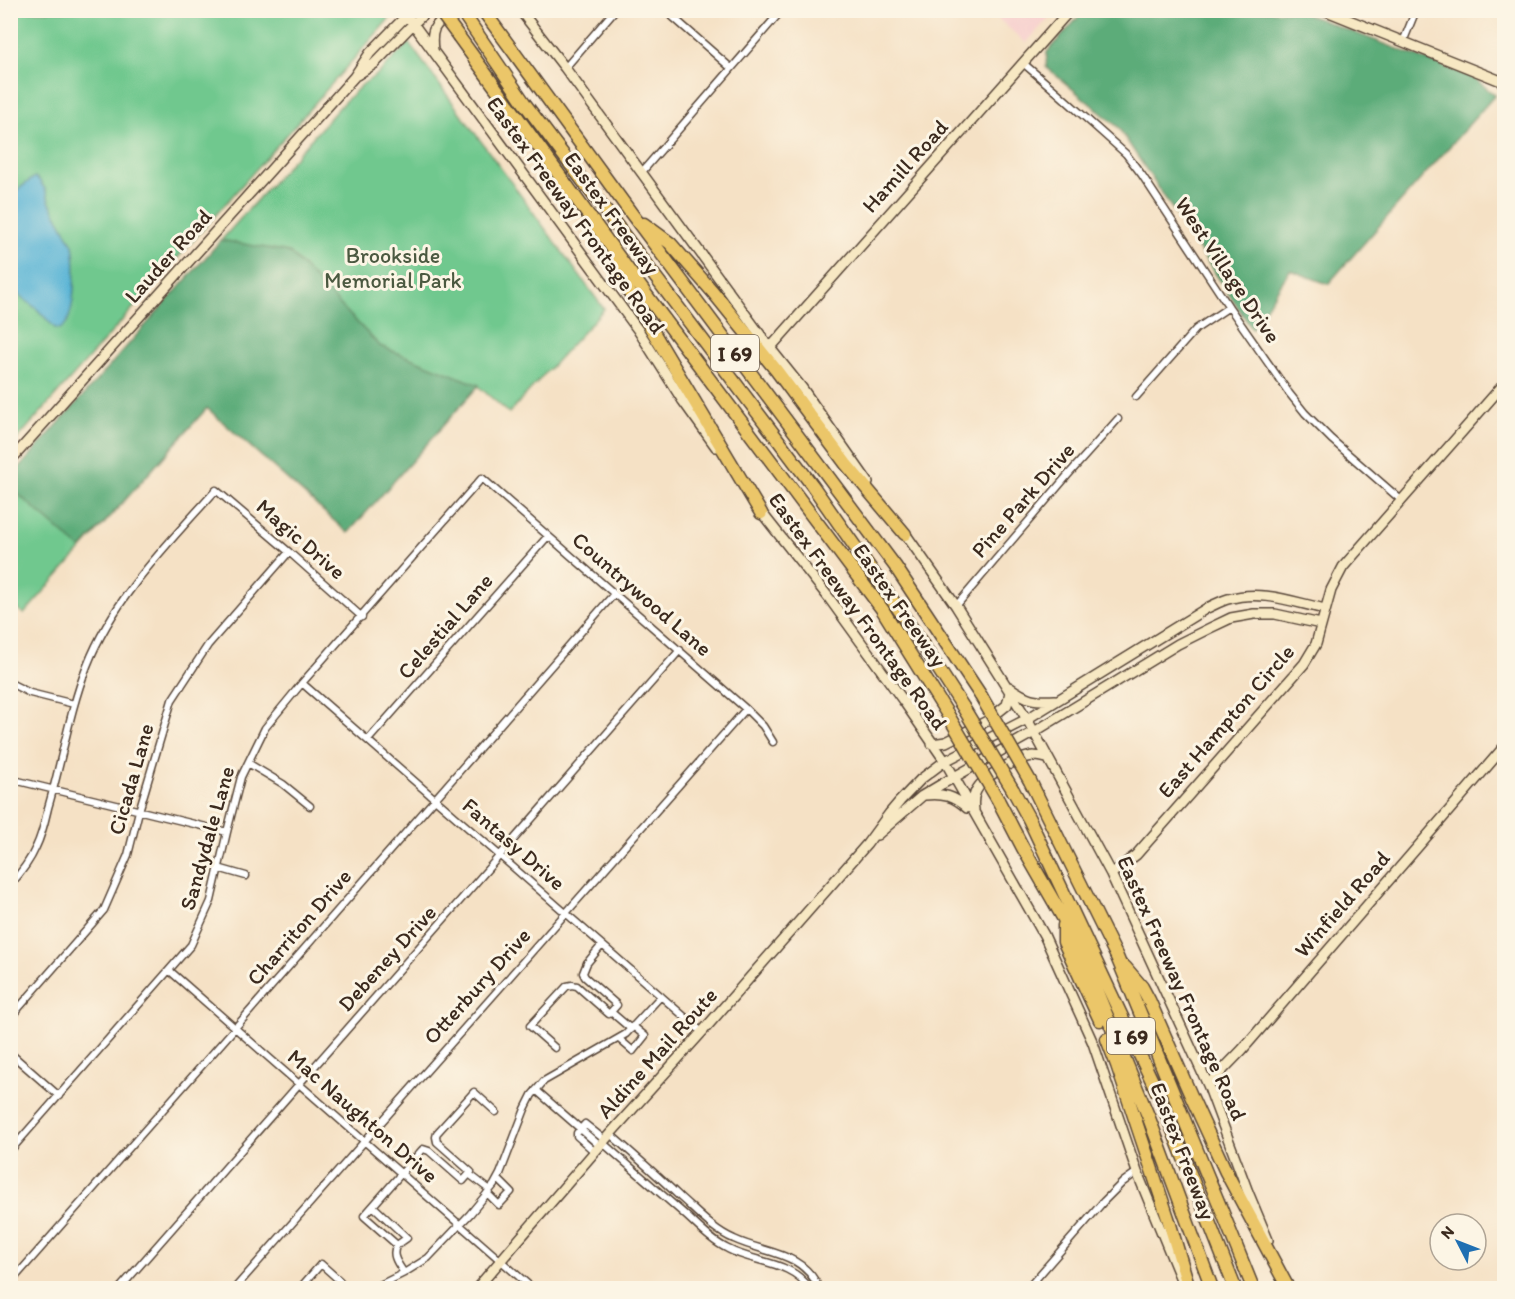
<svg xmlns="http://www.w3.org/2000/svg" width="1515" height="1299" font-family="Itim,sans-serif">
  <rect width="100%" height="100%" fill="#fcf5e5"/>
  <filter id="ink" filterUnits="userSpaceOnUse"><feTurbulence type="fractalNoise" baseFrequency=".0167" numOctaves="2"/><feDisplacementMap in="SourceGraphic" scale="12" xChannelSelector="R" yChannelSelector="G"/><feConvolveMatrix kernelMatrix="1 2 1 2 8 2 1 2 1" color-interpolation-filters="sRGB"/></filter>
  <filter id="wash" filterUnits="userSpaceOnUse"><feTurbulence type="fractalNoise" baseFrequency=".008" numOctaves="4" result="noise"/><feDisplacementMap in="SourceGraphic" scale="24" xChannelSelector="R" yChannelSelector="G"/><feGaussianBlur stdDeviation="1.35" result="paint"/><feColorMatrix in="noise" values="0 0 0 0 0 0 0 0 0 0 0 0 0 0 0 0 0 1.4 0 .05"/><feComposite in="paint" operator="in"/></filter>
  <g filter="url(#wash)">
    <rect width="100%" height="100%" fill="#f5e1c5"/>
    <path fill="#f7d0ce" d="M 989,11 L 1055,11 L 1026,43 Z"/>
    <path fill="#70c88e" stroke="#567956" stroke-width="1.5" d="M 11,11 L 384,11 L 390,18 L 11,446 Z
      M 409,43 L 604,309 L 509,413 L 478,386 L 348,533 L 207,408 L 24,614 L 11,604 L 11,477 L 344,102 L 363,84 L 378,74 Z"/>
    <path fill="#5cac79" stroke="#4c6b4c" stroke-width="1.5" d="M 1084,11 L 1298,11 L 1474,78 L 1495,95 L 1328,284 L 1290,270 L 1252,329 L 1118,127 L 1046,67 L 1047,52 Z
      M 221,240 L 289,252 L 380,346 L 479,385 L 348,533 L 207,408 L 81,549 L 11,488 L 11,477 Z"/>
    <path fill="#57b3d5" stroke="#496e7a" stroke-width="1.5" d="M 35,177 L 40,181 L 45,189 L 50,203 L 73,245 C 76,261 76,314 64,326 C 61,330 59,329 55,328 L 38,310 L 19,295 L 11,280 L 11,199 L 17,190 Z"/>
  </g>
  <g filter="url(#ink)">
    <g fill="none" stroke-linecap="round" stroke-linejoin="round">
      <defs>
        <path id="street" d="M 665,10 L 731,68
          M 1403,42 L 1416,10
          M 1023,63 L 1059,94 L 1126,154 L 1142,175 L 1229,307 L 1289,393 L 1305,413 L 1331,439 L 1401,500
          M 565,68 L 615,10
          M 641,173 L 782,10
          M 1136,397 L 1196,329 L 1229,307
          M 956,606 L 1067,476 L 1118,419
          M 10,683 L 30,693 L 74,704
          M 302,683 L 702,1032
          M 369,739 L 548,536
          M 248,763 L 283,784 L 310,806
          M 10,779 L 227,832
          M 218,868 L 246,876
          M 10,885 C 21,873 30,861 36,847 C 42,835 45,821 48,808 C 62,761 69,712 87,666 C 114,597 168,544 216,490 L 289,552 L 362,617
          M 170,971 L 532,1288
          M 611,1012 L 631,1029
          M 10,1018 L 104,910 L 128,855 L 139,811 L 172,700 L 208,645 L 289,552
          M 619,1039 L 633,1051 L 645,1036 L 633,1026
          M 555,1048 L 530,1026 L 567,986 L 572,985 L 577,986 L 609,1014 L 617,1005 L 585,977 L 583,973 L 587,963 L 602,945
          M 10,1053 L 59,1096
          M 536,1090 L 600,1146
          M 610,1134 C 633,1154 657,1175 679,1196 C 696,1211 713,1230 734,1239 C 766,1254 802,1251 819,1288
          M 603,1143 C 629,1166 656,1189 682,1212 C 697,1225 711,1241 728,1249 C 754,1263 792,1261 809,1288
          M 10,1151 L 191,945 L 211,901 L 227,832 L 241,777 L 265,728 L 302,683 L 482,478 L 746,709 L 763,726 L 773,742
          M 595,1152 L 577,1136 L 577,1133 L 585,1124 L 605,1140
          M 469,1174 L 490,1190
          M 487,1193 L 499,1205 L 511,1192 L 498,1179
          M 373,1206 L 407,1238 L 397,1245 L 364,1216 L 422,1150 L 423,1149 L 429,1151 L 463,1181 L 471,1172 L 437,1142 L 436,1137 L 437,1133 L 474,1092 L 496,1112
          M 397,1245 C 390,1255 399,1265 404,1273
          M 10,1283 L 235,1028 L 614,594
          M 120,1288 L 680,650
          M 235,1288 L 746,709
          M 302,1288 L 301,1287 L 321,1264 L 340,1281
          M 374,1288 L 404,1273 L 428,1258 L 470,1214 L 494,1185 L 500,1174 L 525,1109 L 532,1095 L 544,1081 L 626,1034 L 661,996
          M 1028,1288 L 1104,1201 L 1123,1182 L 1137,1172"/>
        <path id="secondary" d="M 403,10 L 638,330 L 683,401 L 716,447
          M 520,10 L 565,68 L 770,348 L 802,388 L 868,482
          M 1324,10 L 1501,81 L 1504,84
          M 433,50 C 430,26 436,25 453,10
          M 357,75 L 374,64 L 413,24 L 428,10
          M 770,348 L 1070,10
          M 10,461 L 354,77 L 370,53 L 412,10
          M 758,508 L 829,598 L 905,703 L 945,761 L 1044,935 L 1093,1043 L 1137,1172 L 1180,1277
          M 902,529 L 956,606 L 1027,719 L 1111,874 L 1208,1085 L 1248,1192 L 1268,1240
          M 1009,687 C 1028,700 1033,701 1055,700
          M 932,744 L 946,742 L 987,721 L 1007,705 L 1010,692
          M 925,795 C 943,793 954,796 967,808
          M 974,810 C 973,803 973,797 976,791 C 983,776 1017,758 1033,756 C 1038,756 1042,757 1047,758
          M 877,835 L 922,796 L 942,784 L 1034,732 L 1178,644 L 1210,628 L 1231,618 L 1254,614 L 1275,614 L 1321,624
          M 1111,874 L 1136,855 L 1304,664 L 1316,644 L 1331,590 L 1343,567 L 1504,384
          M 1208,1085 L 1242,1050 L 1504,747
          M 477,1288 L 610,1134 L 702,1032 L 867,844 L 889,814 L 900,801 L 921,779 L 945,761 L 1027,719 L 1207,608 C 1214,605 1221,601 1228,599 C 1261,589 1293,602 1325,609"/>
        <path id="highway" d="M 461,10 L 525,104 L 812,485 L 916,634 L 963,707
          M 483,10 L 631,213 L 895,566 L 981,696
          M 459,37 L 650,300 L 882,609 L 948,715
          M 644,224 L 670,243 L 713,292 L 776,370 L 846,464 L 905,534
          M 616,259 L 621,278 L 761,513
          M 1030,781 L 1117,957 L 1222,1211 L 1253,1288
          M 1013,790 L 1029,819 L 1161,1100 L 1235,1288
          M 998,800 L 1023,848 L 1065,921 L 1090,975 L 1149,1118 L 1212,1288
          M 1064,925 L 1064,942 L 1100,1020
          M 1125,967 L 1142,987 L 1149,1000 L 1192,1098 L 1226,1172 L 1287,1286
          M 1107,1039 L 1117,1065 L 1168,1218 L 1189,1288"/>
      </defs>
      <use href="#street" stroke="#574537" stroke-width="9"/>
      <use href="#secondary" stroke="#574537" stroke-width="12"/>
      <use href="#highway" stroke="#574537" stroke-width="15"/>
      <use href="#street" stroke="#fff" stroke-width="6"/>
      <use href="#secondary" stroke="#f7e8c3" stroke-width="9"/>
      <use href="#highway" stroke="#ebc669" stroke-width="12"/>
      <defs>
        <path id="highway-bridge" d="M 439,10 L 459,37
          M 981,696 L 1030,781
          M 963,707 L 1013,790
          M 948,715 L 998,800"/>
      </defs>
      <use href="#highway-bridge" stroke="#574537" stroke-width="15" stroke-linecap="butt"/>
      <use href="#highway-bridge" stroke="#ebc669" stroke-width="12"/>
    </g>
  </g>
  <g text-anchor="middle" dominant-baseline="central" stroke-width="6" stroke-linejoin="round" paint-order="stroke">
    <g fill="#fcf5e5" stroke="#75675a" stroke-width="1.5">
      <rect x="711" y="335" width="48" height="36" rx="4.5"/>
      <rect x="1107" y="1018" width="48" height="36" rx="4.5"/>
    </g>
    <g font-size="21" font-weight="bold" fill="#3b2a1e">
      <text x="735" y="353">I 69</text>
      <text x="1131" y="1036">I 69</text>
    </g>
    <g font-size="22" fill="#3b2a1e" stroke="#fcf5e5">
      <text transform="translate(905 166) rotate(-48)">Hamill Road</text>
      <text transform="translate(612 213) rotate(54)">Eastex Freeway</text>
      <text transform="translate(576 215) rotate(54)">Eastex Freeway Frontage Road</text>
      <text transform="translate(168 256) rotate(-48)">Lauder Road</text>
      <text transform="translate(1228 270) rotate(56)">West Village Drive</text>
      <text transform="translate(1023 500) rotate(-49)">Pine Park Drive</text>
      <text transform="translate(301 539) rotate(41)">Magic Drive</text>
      <text transform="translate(642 594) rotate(41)">Countrywood Lane</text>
      <text transform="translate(900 605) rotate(55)">Eastex Freeway</text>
      <text transform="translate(858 611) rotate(54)">Eastex Freeway Frontage Road</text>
      <text transform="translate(445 626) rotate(-49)">Celestial Lane</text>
      <text transform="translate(1226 721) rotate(-49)">East Hampton Circle</text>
      <text transform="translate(131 779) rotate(-74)">Cicada Lane</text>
      <text transform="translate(207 838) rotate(-74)">Sandydale Lane</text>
      <text transform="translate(514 844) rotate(41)">Fantasy Drive</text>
      <text transform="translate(1342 904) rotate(-49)">Winfield Road</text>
      <text transform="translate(299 927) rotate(-49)">Charriton Drive</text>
      <text transform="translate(387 958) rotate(-48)">Debeney Drive</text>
      <text transform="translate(477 986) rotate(-48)">Otterbury Drive</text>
      <text transform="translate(1182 988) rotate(66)">Eastex Freeway Frontage Road</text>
      <text transform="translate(657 1053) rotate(-48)">Aldine Mail Route</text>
      <text transform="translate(363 1116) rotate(41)">Mac Naughton Drive</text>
      <text transform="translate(1183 1151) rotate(69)">Eastex Freeway</text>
    </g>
    <g font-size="22" fill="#4b5940" stroke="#fcf5e5">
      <text x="393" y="255">Brookside<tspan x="393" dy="25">Memorial Park</tspan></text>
    </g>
  </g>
  <rect width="1515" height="1299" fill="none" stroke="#fcf5e5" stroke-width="36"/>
  <g transform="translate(1458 1242) rotate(312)"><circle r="28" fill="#fcf5e5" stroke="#afa495" stroke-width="1.5"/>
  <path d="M0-4.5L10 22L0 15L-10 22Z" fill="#1f6fb2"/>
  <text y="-9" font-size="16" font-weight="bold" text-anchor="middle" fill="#3b2a1e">N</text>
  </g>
</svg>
